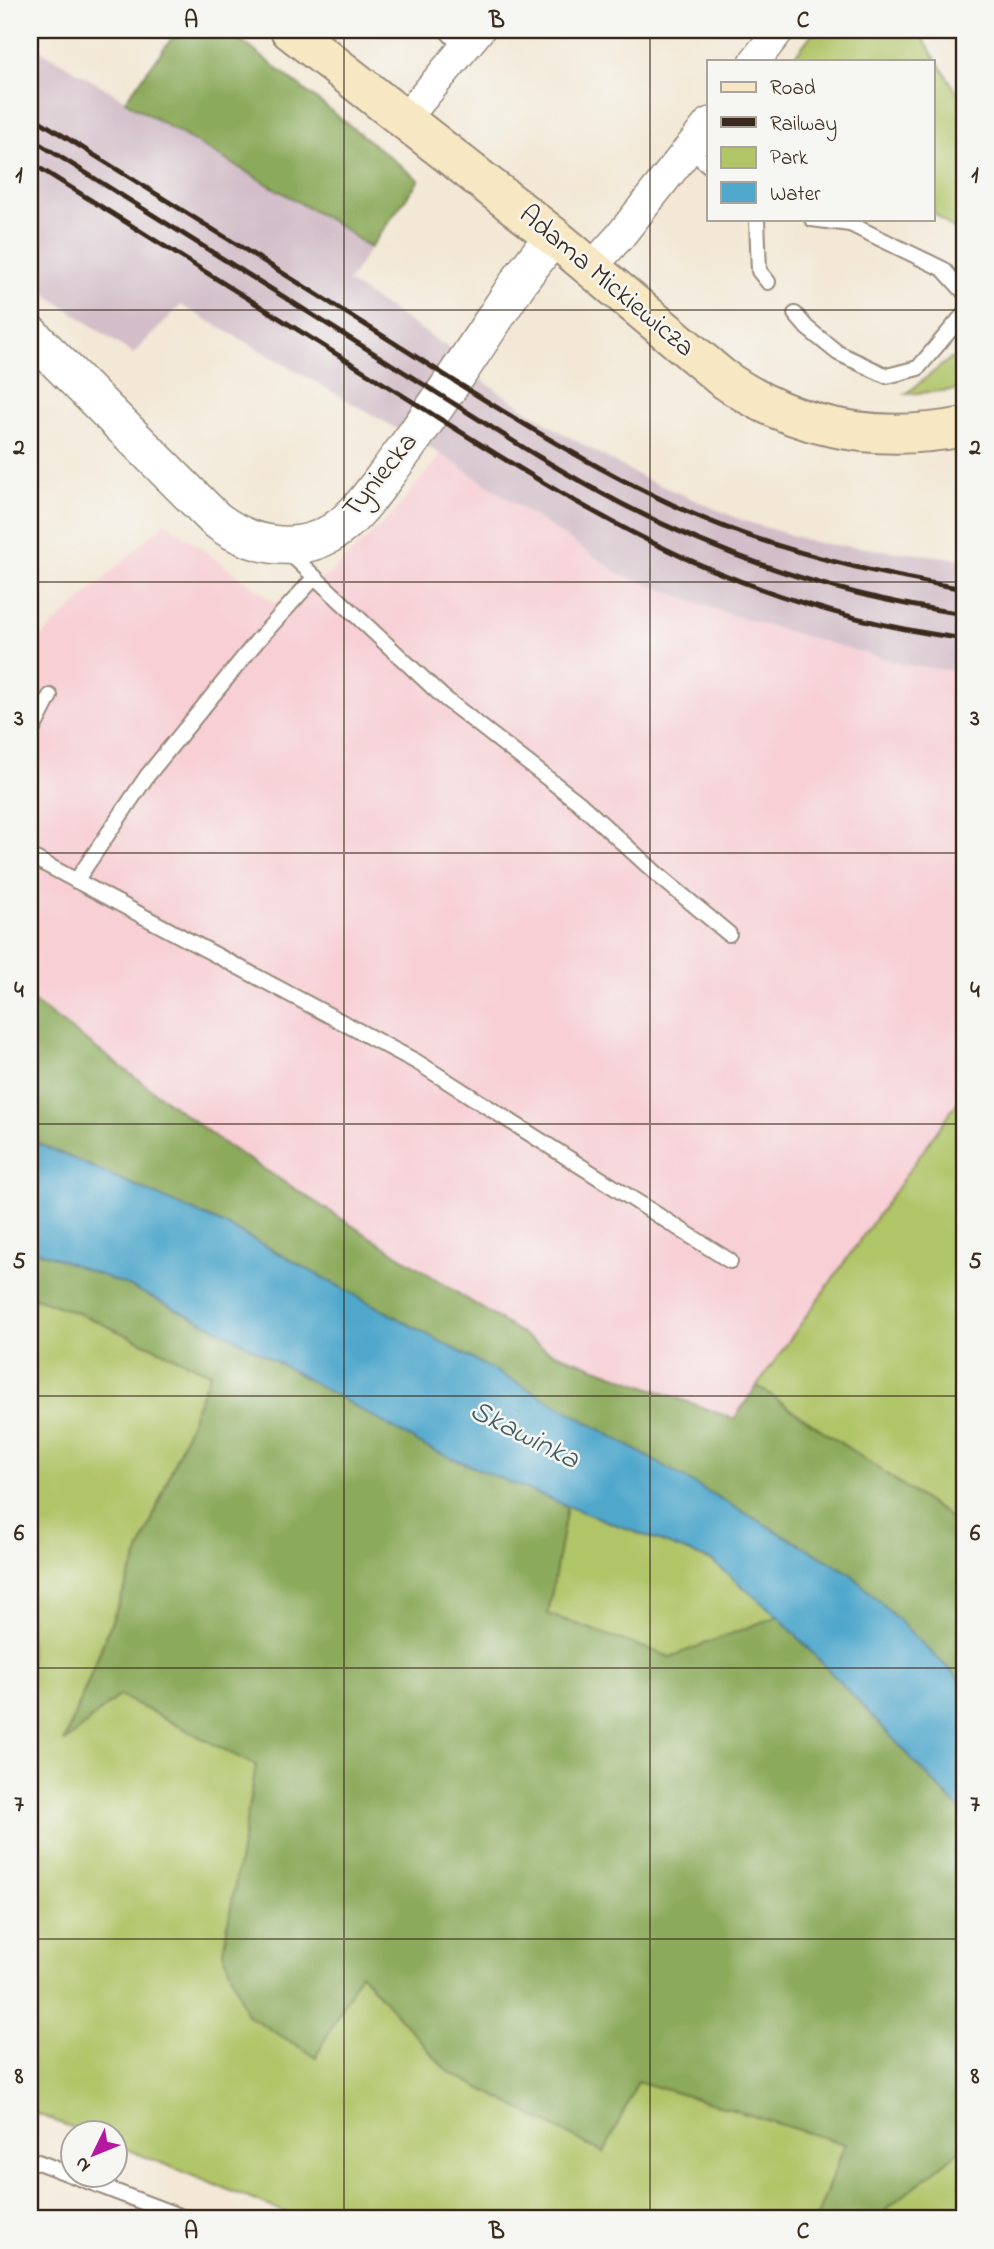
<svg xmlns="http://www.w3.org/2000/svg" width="994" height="2249" font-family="'Indie Flower',sans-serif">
  <rect width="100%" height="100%" fill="#f6f6f2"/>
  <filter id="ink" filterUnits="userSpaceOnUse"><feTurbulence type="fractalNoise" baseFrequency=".0143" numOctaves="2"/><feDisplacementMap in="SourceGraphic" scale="14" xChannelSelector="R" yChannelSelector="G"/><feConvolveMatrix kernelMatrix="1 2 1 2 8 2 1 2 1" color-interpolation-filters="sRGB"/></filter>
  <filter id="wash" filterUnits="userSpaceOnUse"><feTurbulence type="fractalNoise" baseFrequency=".00686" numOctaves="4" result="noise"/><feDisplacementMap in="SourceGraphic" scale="28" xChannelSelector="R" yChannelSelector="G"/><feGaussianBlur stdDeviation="1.57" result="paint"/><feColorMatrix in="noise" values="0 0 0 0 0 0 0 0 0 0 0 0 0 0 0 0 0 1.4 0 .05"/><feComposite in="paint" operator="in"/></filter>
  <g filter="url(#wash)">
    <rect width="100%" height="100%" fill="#f3e8d6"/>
    <path fill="#f7cfd5" d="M 441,454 L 611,568 L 731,615 L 906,665 L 964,672 L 964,1093 L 734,1419 L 547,1350 L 226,1145 L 30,999 L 30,647 L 165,522 L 276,603 L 329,574 L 393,514 Z"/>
    <path fill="#d2bdc8" d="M 30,44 L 343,228 L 370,248 L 348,282 L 478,367 L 474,375 L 562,433 L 643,478 L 744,521 L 818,543 L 964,559 L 964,672 L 906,665 L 731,615 L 620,574 L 441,454 L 181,305 L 133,354 L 30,283 Z"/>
    <path fill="#b0c468" stroke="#767743" stroke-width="2" d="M 815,30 L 917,30 L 964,103 L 964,238 L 933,212 L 933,61 L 791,61 Z
      M 951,358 L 964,368 L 964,389 L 906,394 Z
      M 964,1093 L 964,1527 L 757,1386 Z
      M 30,1296 L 83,1315 L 210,1373 L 64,1741 L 119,1695 L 257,1766 L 223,1952 L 360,1972 L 446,2070 L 604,2153 L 638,2081 L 845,2144 L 816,2219 L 301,2219 L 116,2145 L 116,2134 L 86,2133 L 30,2111 Z
      M 567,1506 L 712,1561 L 778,1616 L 670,1658 L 548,1614 Z
      M 964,2147 L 964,2219 L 878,2219 L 888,2208 Z"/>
    <path fill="#8caa5c" stroke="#646a3d" stroke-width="2" d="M 178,30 L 228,30 L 419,180 L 370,248 L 343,228 L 125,101 Z
      M 30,999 L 226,1145 L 547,1350 L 734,1419 L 757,1386 L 964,1527 L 964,1684 L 851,1574 L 563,1408 L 228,1226 L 30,1140 Z
      M 30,1248 L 124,1284 L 226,1333 L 430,1449 L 567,1506 L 548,1614 L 670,1657 L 778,1616 L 964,1814 L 964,2147 L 888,2208 L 878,2219 L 816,2219 L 845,2144 L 638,2081 L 604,2153 L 446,2070 L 360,1973 L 316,2057 L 247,2015 L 223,1952 L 256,1766 L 119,1695 L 64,1743 L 210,1373 L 83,1315 L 30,1296 Z"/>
    <path fill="#50a7cc" stroke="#466875" stroke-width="2" d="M 30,1140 L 228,1226 L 563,1408 L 851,1574 L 964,1684 L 964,1814 L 778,1616 L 712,1561 L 567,1506 L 430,1449 L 226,1333 L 124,1284 L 30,1248 Z"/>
  </g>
  <g filter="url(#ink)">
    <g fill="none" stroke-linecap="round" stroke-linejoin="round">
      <defs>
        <path id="service" d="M 446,30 L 463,49
          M 689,149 L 709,166
          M 757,219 L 759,271 L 768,282
          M 812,219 L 850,224 L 943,269 L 964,292
          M 795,314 L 807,328 L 838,353 L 887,376 L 918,368 L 964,314
          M 286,550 L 443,697 L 578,802 L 658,875 L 729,934
          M 30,735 L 50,696
          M 30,856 L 417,1062 L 730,1261
          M 76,881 L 147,776 L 257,641 L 315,577
          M 30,2159 L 187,2219"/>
        <path id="minor" d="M 755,61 L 779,30
          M 405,119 L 479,30
          M 591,268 L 620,236 L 709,123"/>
        <path id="tertiary" d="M 30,334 L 214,518 C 247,545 295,556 333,532 C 360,514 378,485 397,460 C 440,403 478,343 518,283 C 529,267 542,252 553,236"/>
        <path id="secondary" d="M 290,30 L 553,236 L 721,377 C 795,430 876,444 964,427"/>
      </defs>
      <use href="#service" stroke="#97897a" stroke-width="18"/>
      <use href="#minor" stroke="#97897a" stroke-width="33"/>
      <use href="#tertiary" stroke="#97897a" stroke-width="40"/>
      <use href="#secondary" stroke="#97897a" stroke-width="42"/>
      <use href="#service" stroke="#fff" stroke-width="14"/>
      <use href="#minor" stroke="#fff" stroke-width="30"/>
      <use href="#tertiary" stroke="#fff" stroke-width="37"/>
      <use href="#secondary" stroke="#f7e8c3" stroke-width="38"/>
      <path stroke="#3b2a1e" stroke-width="5" d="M 30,115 C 144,186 258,258 372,329 C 474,393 574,460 684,510 C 772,550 869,573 964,589
        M 30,138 C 153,215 276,292 399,369 C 473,415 545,464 622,504 C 730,560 844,597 964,614
        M 30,162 C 147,235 264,309 381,382 C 470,437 557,495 651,542 C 748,590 856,624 964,639"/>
    </g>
  </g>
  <path fill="none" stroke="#3b2a1e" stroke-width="2" stroke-opacity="0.55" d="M 344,30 L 344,2219M 650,30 L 650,2219M 30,310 L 964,310M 30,582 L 964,582M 30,853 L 964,853M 30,1124 L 964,1124M 30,1396 L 964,1396M 30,1668 L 964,1668M 30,1939 L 964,1939"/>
  <g text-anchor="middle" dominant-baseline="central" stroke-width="5" stroke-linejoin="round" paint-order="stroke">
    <g font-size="28" fill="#3b2a1e" stroke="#f6f6f2">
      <text transform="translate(606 282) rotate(40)">Adama Mickiewicza</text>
      <text transform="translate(381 476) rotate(-51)">Tyniecka</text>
    </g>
    <g font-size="30" font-style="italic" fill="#435c64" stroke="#f6f6f2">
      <text transform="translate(524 1436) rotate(27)">Skawinka</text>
    </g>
  </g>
  <rect width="994" height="2249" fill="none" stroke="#f6f6f2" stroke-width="77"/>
  <rect x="707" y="60" width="228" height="161" fill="#f6f6f2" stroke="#aba49d" stroke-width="2"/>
  <rect x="721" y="82" width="35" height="10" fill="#f7e8c3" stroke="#aba49d" stroke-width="2"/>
  <text x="770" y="94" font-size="21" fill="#3b2a1e">Road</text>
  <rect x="721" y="117" width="35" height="10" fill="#3b2a1e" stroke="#aba49d" stroke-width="2"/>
  <text x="770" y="130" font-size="21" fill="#3b2a1e">Railway</text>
  <rect x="721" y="147" width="35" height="21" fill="#b0c468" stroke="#aba49d" stroke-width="2"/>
  <text x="770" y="164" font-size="21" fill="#3b2a1e">Park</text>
  <rect x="721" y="182" width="35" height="21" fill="#50a7cc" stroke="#aba49d" stroke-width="2"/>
  <text x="770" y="200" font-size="21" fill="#3b2a1e">Water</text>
  <g transform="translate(94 2154) rotate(227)"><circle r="33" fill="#f6f6f2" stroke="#aba49d" stroke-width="2"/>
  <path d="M0-5L12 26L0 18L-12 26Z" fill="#b5179e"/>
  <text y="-10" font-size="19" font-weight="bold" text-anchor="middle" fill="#3b2a1e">N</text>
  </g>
  <rect x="38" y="38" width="918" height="2172" fill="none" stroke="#3b2a1e" stroke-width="2.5"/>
  <g font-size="23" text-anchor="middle" font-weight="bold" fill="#3b2a1e">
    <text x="191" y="27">A</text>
    <text x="497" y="27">B</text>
    <text x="803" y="27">C</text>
    <text x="19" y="182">1</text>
    <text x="975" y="182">1</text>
    <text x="19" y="454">2</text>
    <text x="975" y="454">2</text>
    <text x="19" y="725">3</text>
    <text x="975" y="725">3</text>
    <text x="19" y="997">4</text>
    <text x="975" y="997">4</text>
    <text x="19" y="1268">5</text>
    <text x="975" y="1268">5</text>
    <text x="19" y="1540">6</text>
    <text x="975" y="1540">6</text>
    <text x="19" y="1811">7</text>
    <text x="975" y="1811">7</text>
    <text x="19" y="2083">8</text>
    <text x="975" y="2083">8</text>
    <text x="191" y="2238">A</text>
    <text x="497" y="2238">B</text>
    <text x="803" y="2238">C</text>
  </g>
</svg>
